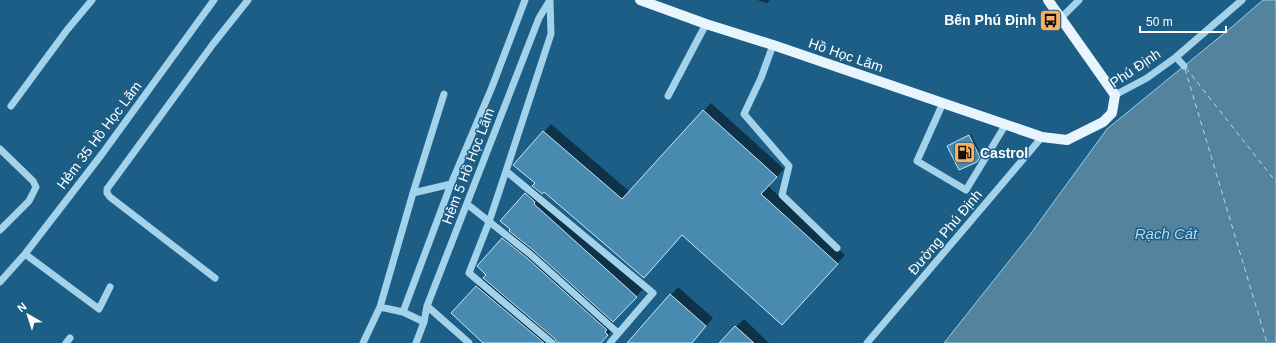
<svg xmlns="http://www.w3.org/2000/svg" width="1276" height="343" font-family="Arial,sans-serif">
  <rect width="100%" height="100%" fill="#1c5e85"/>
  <path fill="#53839d" stroke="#96cfed" d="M 1263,0 L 1276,0 L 1276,343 L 944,343 L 1029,236 L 1107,129 L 1233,26 Z"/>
  <path fill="#0007" d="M 757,0 L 770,0 L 767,3 Z
    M 711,103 L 784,169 L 768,186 L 845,255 L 790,316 L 682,234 L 544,190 L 540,196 L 644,288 L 613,321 L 612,324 L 615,327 L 601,343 L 485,343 L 452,313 L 487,275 L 478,267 L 511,231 L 526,194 L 536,183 L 544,132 L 551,124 L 630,192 Z
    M 971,134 L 981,155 L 979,159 L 948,146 Z
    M 678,287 L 713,318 L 691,343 L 628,343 Z
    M 744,319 L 769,343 L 720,343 Z"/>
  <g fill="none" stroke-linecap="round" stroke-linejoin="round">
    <path stroke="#afdbf2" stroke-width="1" stroke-dasharray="5 4" stroke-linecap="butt" d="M 1186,68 L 1276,182
      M 1185,69 L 1267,343"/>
  </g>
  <path fill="#498bb0" stroke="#c8e7f8" d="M 703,110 L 777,177 L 761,194 L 838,264 L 782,325 L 682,235 L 644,278 L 544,192 L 542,194 L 532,186 L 535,183 L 513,165 L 543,131 L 622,199 Z
    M 969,135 L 980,157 L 977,162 L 959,170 L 947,146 Z
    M 525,193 L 535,202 L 534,204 L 637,297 L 613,322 L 533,250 L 509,231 L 510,229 L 500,221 Z
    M 502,238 L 527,258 L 607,330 L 605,332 L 608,335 L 601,343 L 557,343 L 555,339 L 483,278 L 486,275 L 477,266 Z
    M 476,286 L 544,343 L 483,343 L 451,313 Z
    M 670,294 L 706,326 L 692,343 L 627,343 Z
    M 735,326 L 754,343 L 719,343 Z"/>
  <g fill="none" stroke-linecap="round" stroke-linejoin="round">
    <path stroke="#a3d2eb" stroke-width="7" d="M 1061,18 L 1079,0
      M 773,45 L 761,78 L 744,114 L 789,166 L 782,195 L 837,248
      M 1176,57 L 1184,66
      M 1115,95 L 1147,78 L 1176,57 L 1242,0
      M 668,96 L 706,24
      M 943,103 L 917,161 L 966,190 L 1006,124
      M 11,106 L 67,30 L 92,0
      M 0,149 L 33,181 L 36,187 L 29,201 L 0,230
      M 506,171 L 551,34 L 550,0
      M 413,193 L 451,184
      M 467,204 L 530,254 L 618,333
      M 25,254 L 99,309 L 110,287
      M 215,278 L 110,197 L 107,193 L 107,189 L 213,44 L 248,0
      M 0,282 L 25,254 L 102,154 L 214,0
      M 427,306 L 469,343
      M 380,307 L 413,193 L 444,94
      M 403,312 L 451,184 L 492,87 L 525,0
      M 66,343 L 70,338
      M 363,343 L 380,307 L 403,312 L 424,322
      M 416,343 L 424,322 L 427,306 L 539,18 L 550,0
      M 552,343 L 469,273 L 489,222 L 506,171 L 653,293 L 610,343
      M 867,343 L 1042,137"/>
    <path stroke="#e8f5fe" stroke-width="10" d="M 640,0 L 706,24 L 773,45 L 1042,137 L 1067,140 L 1103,122 L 1112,113 L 1115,95 L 1048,0"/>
  </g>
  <defs>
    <symbol id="bus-square" viewBox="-11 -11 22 22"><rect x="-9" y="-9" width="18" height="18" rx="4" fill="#fbb061" stroke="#1c5e85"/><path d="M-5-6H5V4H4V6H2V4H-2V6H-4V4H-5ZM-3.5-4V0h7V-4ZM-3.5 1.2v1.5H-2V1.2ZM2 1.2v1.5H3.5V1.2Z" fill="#111"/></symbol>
    <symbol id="fuel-square" viewBox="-11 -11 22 22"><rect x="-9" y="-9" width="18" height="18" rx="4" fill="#fbb061" stroke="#1c5e85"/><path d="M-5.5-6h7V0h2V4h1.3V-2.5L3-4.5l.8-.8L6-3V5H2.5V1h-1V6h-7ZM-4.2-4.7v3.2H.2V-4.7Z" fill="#111"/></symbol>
  </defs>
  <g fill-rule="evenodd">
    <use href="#bus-square" x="1038" y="8" width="25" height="25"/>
    <use href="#fuel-square" x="952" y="140" width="25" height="25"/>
  </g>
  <g text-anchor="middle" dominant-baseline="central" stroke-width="3" stroke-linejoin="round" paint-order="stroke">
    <g font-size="14" font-weight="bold" fill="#fff" stroke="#1c5e85" text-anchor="end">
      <text x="1036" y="20">Bến Phú Định</text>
      <text x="980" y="153" text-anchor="start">Castrol</text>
    </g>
    <g font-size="14" fill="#fff" stroke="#1c5e85">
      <text transform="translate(846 55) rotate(19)">Hồ Học Lãm</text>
      <text transform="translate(1135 68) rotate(-34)">Phú Định</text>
      <text transform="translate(99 135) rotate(-53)">Hẻm 35 Hồ Học Lãm</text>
      <text transform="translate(468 166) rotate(-69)">Hẻm 5 Hồ Học Lãm</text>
      <text transform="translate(945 232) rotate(-50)">Đường Phú Định</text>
    </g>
    <g font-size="15" font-style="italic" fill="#afdbf2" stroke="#1c5e85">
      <text x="1166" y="233">Rạch Cát</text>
    </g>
  </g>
  <g transform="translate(28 315) rotate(321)" stroke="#1c5e85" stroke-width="3" paint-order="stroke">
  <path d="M0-3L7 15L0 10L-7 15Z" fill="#ffffff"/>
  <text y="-6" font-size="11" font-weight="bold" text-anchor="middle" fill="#ffffff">N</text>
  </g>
  <path d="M1140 26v6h86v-6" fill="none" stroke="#ffffff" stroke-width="2"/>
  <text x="1146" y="26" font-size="12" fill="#ffffff" stroke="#1c5e85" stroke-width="3" paint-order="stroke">50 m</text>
</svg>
